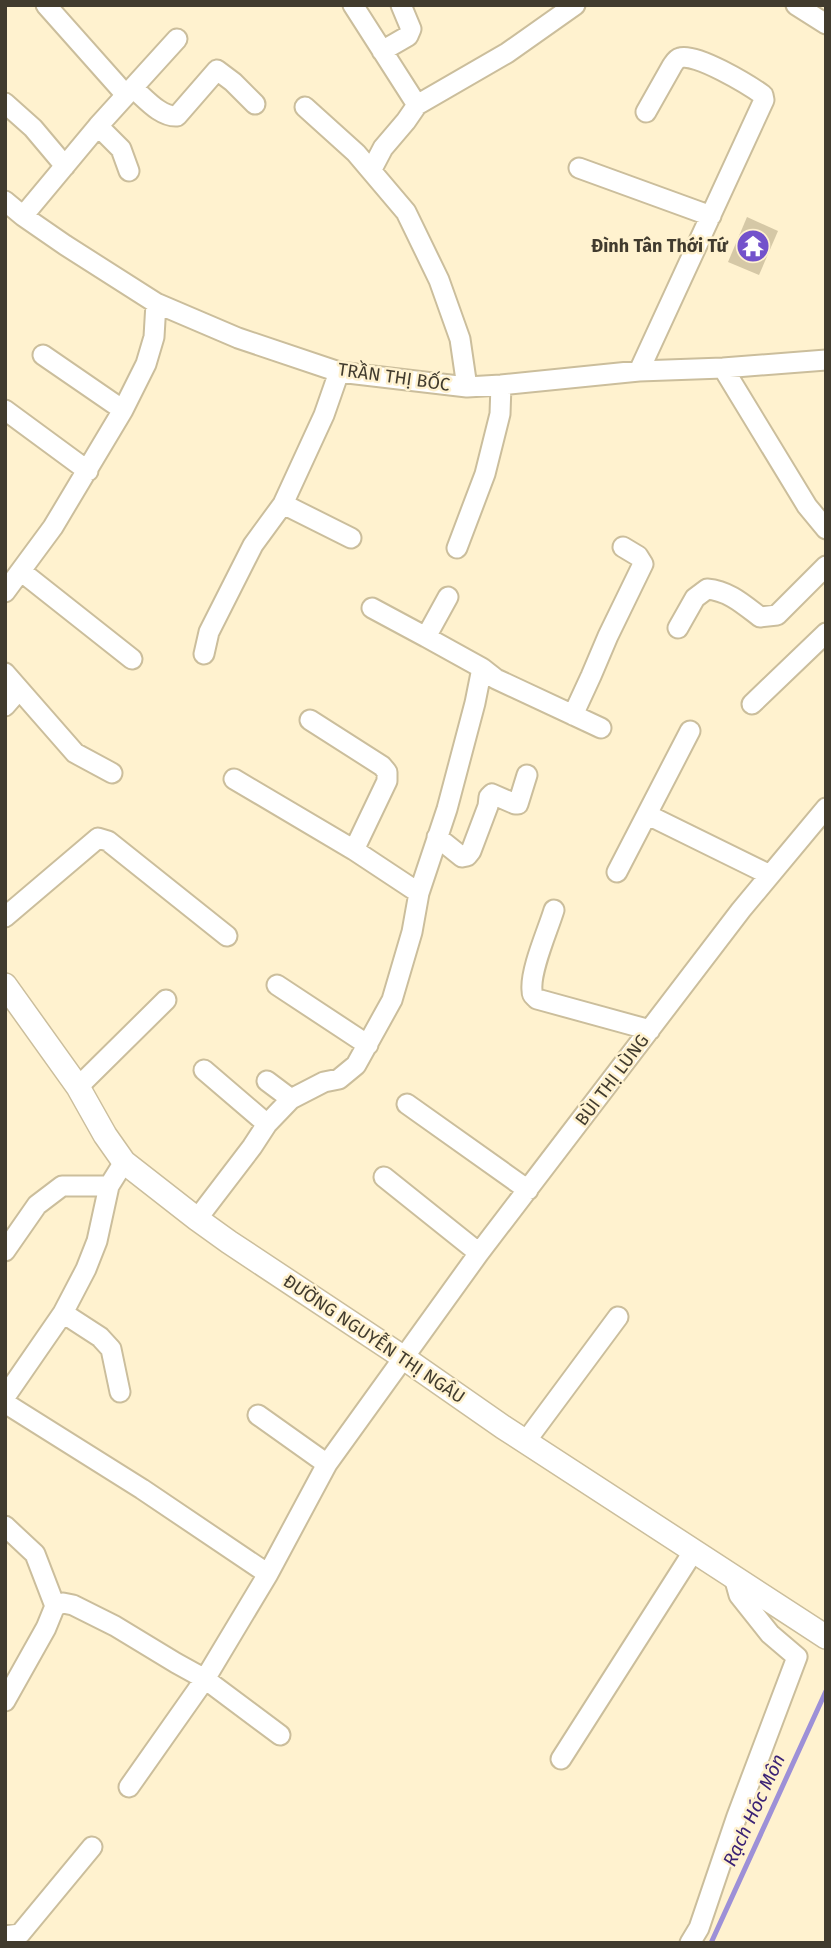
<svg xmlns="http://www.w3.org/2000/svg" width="831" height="1948" font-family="'Fira Sans',sans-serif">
  <rect width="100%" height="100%" fill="#fff2cf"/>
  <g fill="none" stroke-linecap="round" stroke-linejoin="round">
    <path stroke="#9d90d7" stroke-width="5" d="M 711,1943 L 826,1691"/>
  </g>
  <path fill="#d5c8a6" d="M 747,217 L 778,231 L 759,275 L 728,262 Z"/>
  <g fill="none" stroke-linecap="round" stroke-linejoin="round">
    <defs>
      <path id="minor" d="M 46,5 L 126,95
        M 353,5 L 417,105
        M 796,5 L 826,24
        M 382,51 L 408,36 L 411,29 L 401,5
        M 133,88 C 145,98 160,117 177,116 L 217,70 L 233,82 L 255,104
        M 5,103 L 33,128 L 65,166
        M 305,107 L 356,153 L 406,212 L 439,280 L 460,339 L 467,387
        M 98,126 L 121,149 L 129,171
        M 579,168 L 711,216
        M 372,169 L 383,148 L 406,121 L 417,105 L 507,53 L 575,5
        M 5,201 L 23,216 L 65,245 L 156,303 L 238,338 L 339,372 L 467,387 L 501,385 L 639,371 L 723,368 L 826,360
        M 23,216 L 98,126 L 177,39
        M 43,355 L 123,410
        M 723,368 L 807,506 L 826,529
        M 639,371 L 764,100 L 763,95 C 749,85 695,52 680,58 C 676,59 674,63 672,66 L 646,112
        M 5,410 L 88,471
        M 283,504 L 351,538
        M 457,548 L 485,474 L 500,414 L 501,385
        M 22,572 L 132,659
        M 5,592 L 53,527 L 123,410 L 146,364 L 154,337 L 156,303
        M 372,608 L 426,637
        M 678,628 L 695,598 L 707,589 C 729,591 743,604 760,617 L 777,615 L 826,566
        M 204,654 L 209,632 L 253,545 L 283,504 L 324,415 L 339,372
        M 482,668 L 496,679 L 601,728
        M 5,673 L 75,753 L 112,773
        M 752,704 L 826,633
        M 5,706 L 19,690
        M 573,715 L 591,676 L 608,636 L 643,564 L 638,556 L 623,547
        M 310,720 L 382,766 L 387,772 L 387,781 L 354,850
        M 234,779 L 354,850 L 419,893
        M 648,815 L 770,875
        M 437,837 L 462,857 L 467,856 L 471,851 L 488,806 L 489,797 L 492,794 L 515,804 L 518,804 L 527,775
        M 617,872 L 690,731
        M 554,910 C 548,930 530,970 532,990 C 532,996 533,995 537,999 L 650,1030
        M 5,917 L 98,838 L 108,841 L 227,936
        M 277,985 L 368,1045
        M 204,1070 L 267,1124
        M 267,1081 L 291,1099
        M 78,1087 L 166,1000
        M 407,1104 L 528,1190
        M 384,1177 L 479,1253
        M 197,1219 L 252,1147 L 267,1124 L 291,1099 L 324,1082 L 339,1079 L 356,1065 L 392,1000 L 412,932 L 419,893 L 447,809 L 475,703 L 482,668 L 426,637 L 448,597
        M 5,1251 L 37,1205 L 62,1186 L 109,1186
        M 63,1313 L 100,1337 L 111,1349 L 120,1392
        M 5,1397 L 63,1313 L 86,1269 L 97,1241 L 109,1186 L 124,1162
        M 5,1403 L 142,1489 L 268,1574
        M 258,1415 L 327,1464
        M 526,1441 L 618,1317
        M 5,1526 L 35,1554 L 55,1606
        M 5,1701 L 46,1628 L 55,1606 L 63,1603 L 73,1605 L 115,1626 L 176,1663 L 205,1679 L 280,1735
        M 561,1759 L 693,1552
        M 129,1787 L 205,1679 L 268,1574 L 327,1464 L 479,1253 L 741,910 L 826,808
        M 5,1936 L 20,1934 L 92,1847
        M 690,1943 L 699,1928 L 737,1816 L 797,1657 L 770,1634 L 739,1595 L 734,1577"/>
      <path id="major" d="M 5,985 L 78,1087 L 105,1135 L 124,1162 L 197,1219 L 229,1242 L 404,1358 L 503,1427 L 826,1637"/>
    </defs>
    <use href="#minor" stroke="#cbbe9c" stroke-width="23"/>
    <use href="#major" stroke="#cbbe9c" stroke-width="26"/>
    <use href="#minor" stroke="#fff" stroke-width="19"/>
    <use href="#major" stroke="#fff" stroke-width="23"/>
  </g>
  <defs>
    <symbol id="temple-disc" viewBox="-11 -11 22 22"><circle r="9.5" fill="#7352cb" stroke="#fff2cf"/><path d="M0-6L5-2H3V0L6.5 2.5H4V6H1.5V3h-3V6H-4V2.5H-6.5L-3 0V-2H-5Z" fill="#fff"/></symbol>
  </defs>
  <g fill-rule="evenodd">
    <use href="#temple-disc" x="734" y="227" width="38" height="38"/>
  </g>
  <g text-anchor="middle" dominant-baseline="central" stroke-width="5" stroke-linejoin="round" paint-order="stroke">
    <g font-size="18" font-weight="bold" fill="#413b2e" stroke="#fff2cf" text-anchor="end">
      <text x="728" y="246">Đình Tân Thới Tứ</text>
    </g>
    <g font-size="18" fill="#413b2e" stroke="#fff2cf">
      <text transform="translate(394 377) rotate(8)">TRẦN THỊ BỐC</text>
      <text transform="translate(612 1080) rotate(-53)">BÙI THỊ LÙNG</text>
      <text transform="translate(374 1339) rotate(34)">ĐƯỜNG NGUYỄN THỊ NGÂU</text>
    </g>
    <g font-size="19" font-style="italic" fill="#3b2275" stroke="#fff2cf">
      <text transform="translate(754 1810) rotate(-65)">Rạch Hóc Môn</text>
    </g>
  </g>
  <rect width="831" height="1948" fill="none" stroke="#413b2e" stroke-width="14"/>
</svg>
